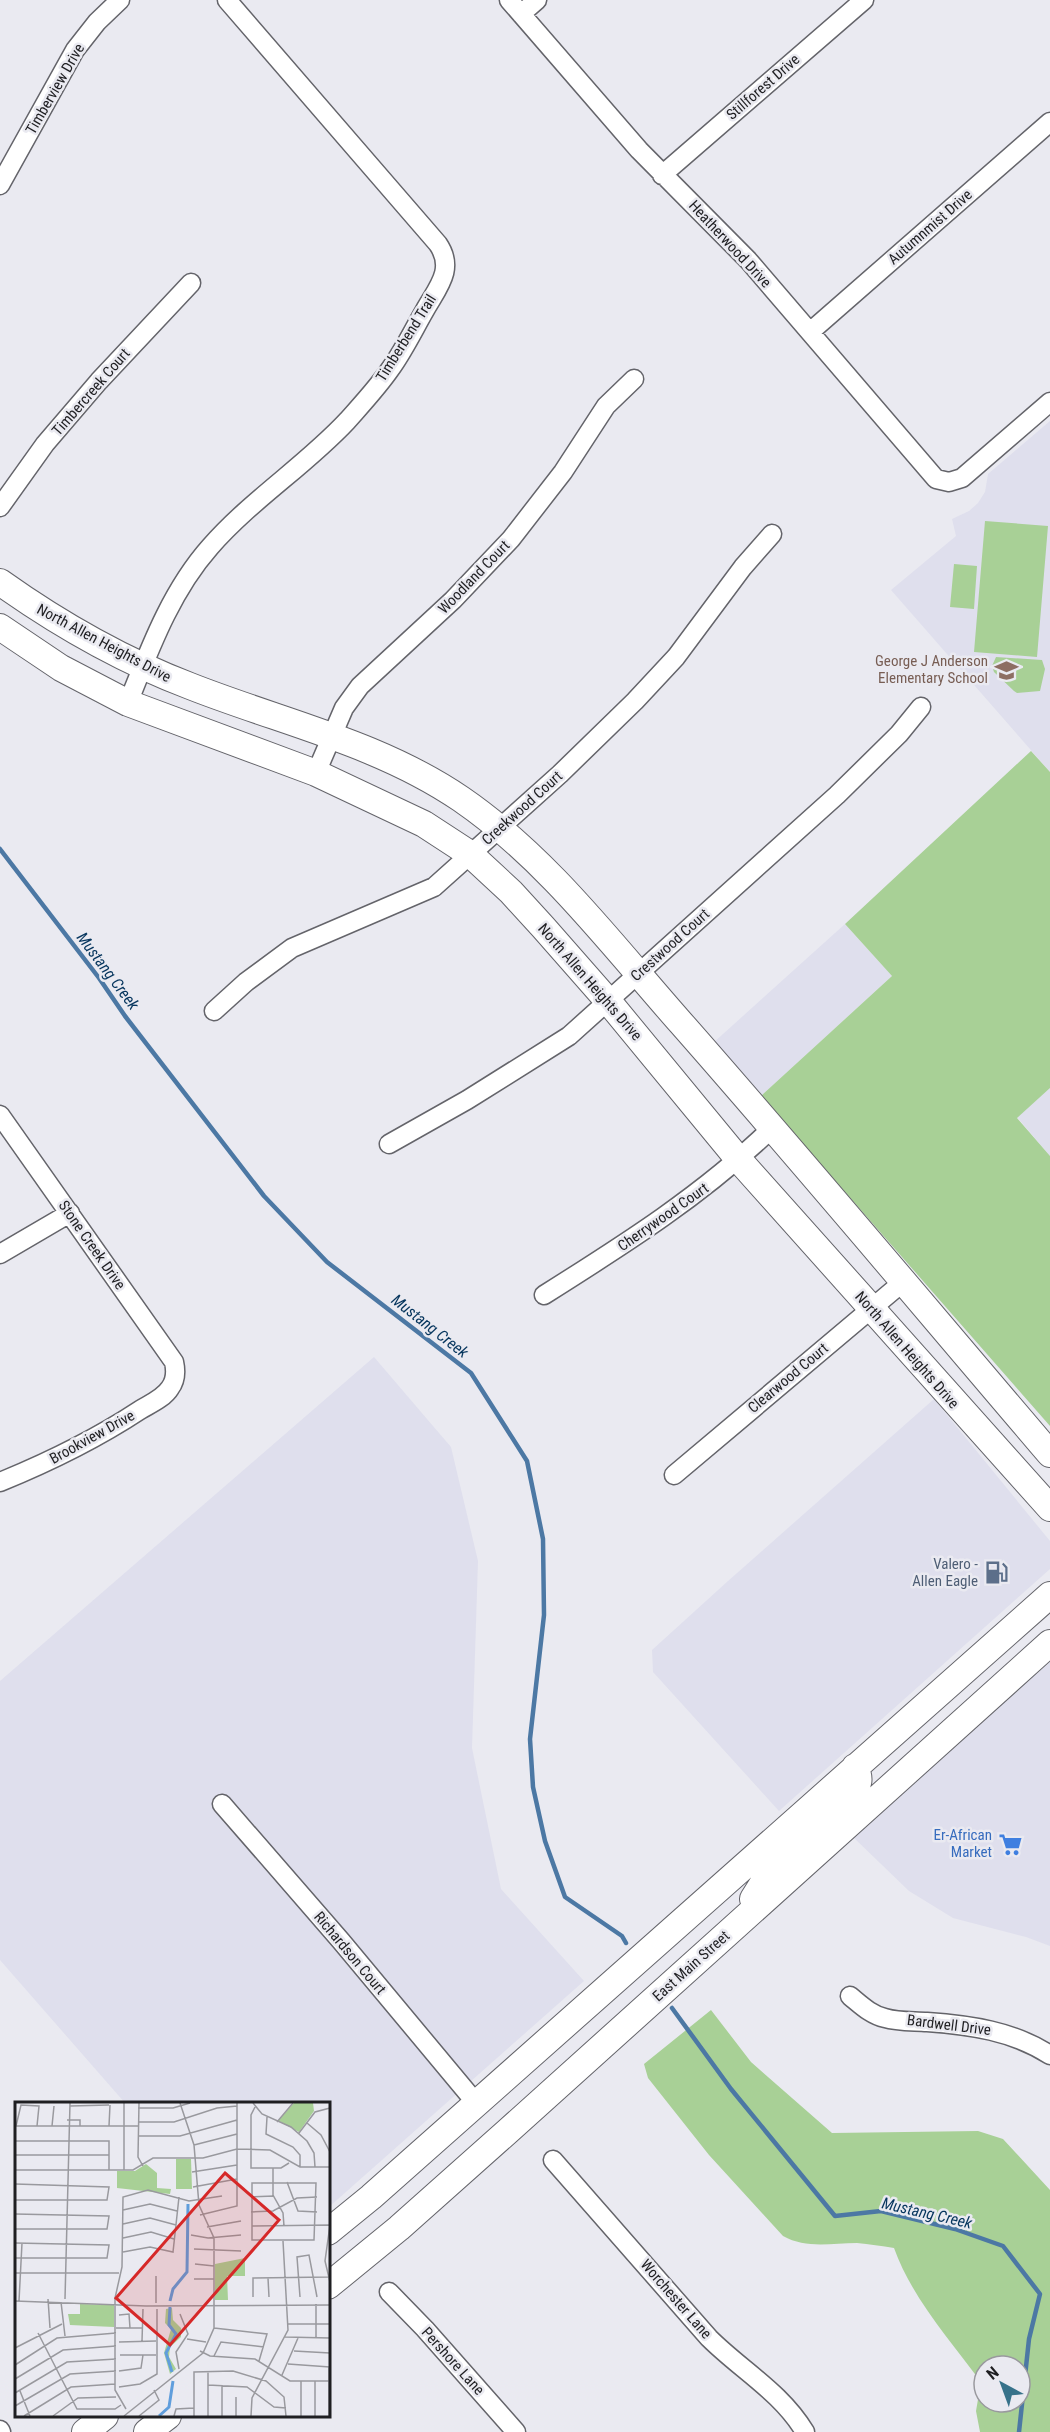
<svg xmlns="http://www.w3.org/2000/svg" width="1050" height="2432" font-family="'Roboto Condensed',sans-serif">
  <rect width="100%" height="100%" fill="#eaeaf1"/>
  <path fill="#dfdfed" d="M 1050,421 L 1050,772 L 891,590 L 956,536 L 952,519 L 969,511 L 978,503 L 985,492 L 988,474 Z
    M 845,924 L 892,976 L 761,1096 L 713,1043 Z
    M 1050,1088 L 1050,1156 L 1017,1117 Z
    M 374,1357 L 451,1447 L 478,1561 L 472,1748 L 501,1889 L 584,1981 L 329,2207 L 328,2104 L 125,2103 L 0,1960 L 0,1681 Z
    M 934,1399 L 1050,1541 L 1050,1569 L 779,1811 L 653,1672 L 652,1650 L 728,1581 Z
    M 1050,1662 L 1050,1946 L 1026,1937 L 953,1918 L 909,1891 L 854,1838 Z"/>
  <path fill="#a8d096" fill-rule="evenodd" d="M 985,521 L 1048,526 L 1037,657 L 974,652 Z
    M 954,564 L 977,566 L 974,609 L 950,607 Z
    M 996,657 L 1042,660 L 1045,669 L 1040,691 L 1017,693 L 1014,691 L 994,672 L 992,666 Z
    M 1031,751 L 1050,772 L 1050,1088 L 1017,1118 L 1050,1156 L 1050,1426 L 761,1096 L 892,976 L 845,924 Z
    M 711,2010 L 751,2062 L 832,2133 L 978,2131 L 1003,2139 L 1050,2190 L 1050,2432 L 980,2432 L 976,2411 L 981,2382 C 950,2340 912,2298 894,2248 C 882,2246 869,2244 857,2243 C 831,2243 806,2249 783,2236 L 709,2155 L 648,2078 L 644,2064 ZM 984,2366 L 1020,2366 L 1020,2402 L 984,2402 Z"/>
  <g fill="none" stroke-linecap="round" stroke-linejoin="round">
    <path stroke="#4c78a4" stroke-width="4.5" d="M 0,849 L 99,978 L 125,1016 L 264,1196 L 327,1262 L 471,1373 L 527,1461 L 543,1539 L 544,1615 L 530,1739 L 533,1787 L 545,1841 L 565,1897 L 622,1936 L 626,1943
      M 672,2008 L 731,2089 L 835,2216 L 881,2211 L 955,2229 L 1003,2246 L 1040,2294 L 1029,2339 L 1019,2432"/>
    <defs>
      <path id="street" d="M 509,0 L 639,150 L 748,260 L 936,479 L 949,482 L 962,478 L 1050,402
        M 521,14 L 537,0
        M 662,175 L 864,0
        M 0,185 L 75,50 L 97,22 L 120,0
        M 810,332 L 1050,122
        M 0,507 L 45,444 L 99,381 L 191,283
        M 128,703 C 150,648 171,591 210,547 C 251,500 305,466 347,421 C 362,404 378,387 391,368 C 404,350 414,329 425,310 C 438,287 455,269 438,244 L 227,0
        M 316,773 L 344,708 L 360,686 L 453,600 L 511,539 L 563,472 L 606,406 L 634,379
        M 214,1011 L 246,982 L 292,948 L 434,887 L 560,774 L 635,701 L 676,657 L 743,567 L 772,534
        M 0,1115 L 174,1362 C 176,1371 176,1380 170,1388 C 164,1398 150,1404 140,1410 C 96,1439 49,1462 0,1482
        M 389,1144 L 467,1100 L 569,1036 L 837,795 L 899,734 L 921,707
        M 0,1254 L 70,1213
        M 544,1295 C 625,1244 704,1194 773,1127
        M 674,1475 L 903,1282
        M 222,1804 L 341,1941 L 476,2103
        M 850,1996 C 861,2005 871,2015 885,2018 C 898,2022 913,2021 927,2022 C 970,2025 1013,2031 1050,2055
        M 553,2160 L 709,2338 C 741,2370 781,2392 805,2432
        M 389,2292 L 425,2329 L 516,2432
        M 0,2430 L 1,2432"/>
      <path id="secondary" d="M 0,582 C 59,624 122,660 190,686 C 281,722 379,743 461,799 C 547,858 612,945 681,1023 C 806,1165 927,1310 1050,1454
        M 0,627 L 61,668 L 128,703 L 316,773 L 424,824 L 470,854 L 511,892 L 543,927 L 608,1001 L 739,1160 L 1050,1508
        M 753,1899 L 775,1864 L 852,1795 C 859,1784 861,1779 855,1767
        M 328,2232 L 371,2197 L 1050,1595
        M 328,2286 L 399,2228 L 508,2131 L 1050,1643
        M 85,2432 L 105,2416
        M 147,2432 L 168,2416"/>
    </defs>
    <use href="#street" stroke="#64646a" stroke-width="21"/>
    <use href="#secondary" stroke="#64646a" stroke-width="28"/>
    <use href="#street" stroke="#fff" stroke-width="18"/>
    <use href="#secondary" stroke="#fff" stroke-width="26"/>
  </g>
  <defs>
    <symbol id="school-bare" viewBox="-9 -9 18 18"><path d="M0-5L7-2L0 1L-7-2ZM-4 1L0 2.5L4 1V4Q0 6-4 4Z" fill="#8d6e63" stroke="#eaeaf1" stroke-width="2.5" paint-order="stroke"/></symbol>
    <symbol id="fuel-bare" viewBox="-9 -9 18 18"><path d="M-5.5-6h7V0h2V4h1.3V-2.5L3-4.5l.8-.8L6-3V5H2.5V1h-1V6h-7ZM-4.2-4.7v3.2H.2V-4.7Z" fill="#5c6f8a" stroke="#eaeaf1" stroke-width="2.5" paint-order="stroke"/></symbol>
    <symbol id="supermarket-bare" viewBox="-9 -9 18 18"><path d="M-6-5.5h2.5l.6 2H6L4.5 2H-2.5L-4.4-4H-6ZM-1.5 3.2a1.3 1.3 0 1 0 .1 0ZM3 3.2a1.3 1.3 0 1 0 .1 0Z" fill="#3f7fe0" stroke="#eaeaf1" stroke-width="2.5" paint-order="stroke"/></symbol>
  </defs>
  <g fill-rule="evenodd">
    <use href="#school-bare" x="990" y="654" width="33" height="33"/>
    <use href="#fuel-bare" x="980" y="1556" width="33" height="33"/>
    <use href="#supermarket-bare" x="994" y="1828" width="33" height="33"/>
  </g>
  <g text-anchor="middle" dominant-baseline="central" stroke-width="5" stroke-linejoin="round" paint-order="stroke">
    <g font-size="15" fill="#1f1f22" stroke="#eaeaf1">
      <text transform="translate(763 87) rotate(-41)">Stillforest Drive</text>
      <text transform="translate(55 89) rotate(-60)">Timberview Drive</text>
      <text transform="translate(930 227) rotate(-41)">Autumnmist Drive</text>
      <text transform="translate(730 244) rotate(47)">Heatherwood Drive</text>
      <text transform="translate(406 338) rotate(-58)">Timberbend Trail</text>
      <text transform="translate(91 392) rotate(-49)">Timbercreek Court</text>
      <text transform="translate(474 577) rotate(-46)">Woodland Court</text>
      <text transform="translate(104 643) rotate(28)">North Allen Heights Drive</text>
      <text transform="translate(522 808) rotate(-42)">Creekwood Court</text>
      <text transform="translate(670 945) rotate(-42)">Crestwood Court</text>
      <text transform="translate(590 982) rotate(49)">North Allen Heights Drive</text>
      <text transform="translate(663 1217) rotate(-35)">Cherrywood Court</text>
      <text transform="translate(92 1245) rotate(55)">Stone Creek Drive</text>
      <text transform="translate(907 1350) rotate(49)">North Allen Heights Drive</text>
      <text transform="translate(788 1378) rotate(-40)">Clearwood Court</text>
      <text transform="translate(92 1437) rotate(-29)">Brookview Drive</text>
      <text transform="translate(350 1953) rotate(50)">Richardson Court</text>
      <text transform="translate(691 1966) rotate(-42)">East Main Street</text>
      <text transform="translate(949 2025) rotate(7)">Bardwell Drive</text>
      <text transform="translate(676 2299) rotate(49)">Worchester Lane</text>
      <text transform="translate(453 2361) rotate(48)">Pershore Lane</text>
    </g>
    <g font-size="15" fill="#785e54" stroke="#eaeaf1" text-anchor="end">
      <text x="988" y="661">George J Anderson<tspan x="988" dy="17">Elementary School</tspan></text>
    </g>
    <g font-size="15" fill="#4e5e75" stroke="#eaeaf1" text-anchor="end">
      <text x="978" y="1564">Valero -<tspan x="978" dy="17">Allen Eagle</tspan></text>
    </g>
    <g font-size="15" fill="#366cbe" stroke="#eaeaf1" text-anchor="end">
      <text x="992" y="1835">Er-African<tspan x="992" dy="17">Market</tspan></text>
    </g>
    <g font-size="16" font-style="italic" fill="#06355d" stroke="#eaeaf1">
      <text transform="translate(108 971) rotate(53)">Mustang Creek</text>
      <text transform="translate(430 1326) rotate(38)">Mustang Creek</text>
      <text transform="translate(927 2213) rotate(13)">Mustang Creek</text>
    </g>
  </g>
  <g transform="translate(15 2102)">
    <rect width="315" height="315" fill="#eaeaf1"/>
    <path d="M 279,1 L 298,1 L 299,9 L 284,30 L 263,19 ZM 161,57 L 176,57 L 177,87 L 161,87 ZM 131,62 L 142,71 L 142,86 L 156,87 L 155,92 L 102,86 L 102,69 L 120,69 ZM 230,156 L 230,174 L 212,174 L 213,198 L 200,198 L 200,162 ZM 65,202 L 99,203 L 99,225 L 55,223 L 53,212 L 65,212 ZM 157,206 L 158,218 L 166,226 L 166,235 L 155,245 L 154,255 L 161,267 L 155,272 L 149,251 L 156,227 L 150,221 L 151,207 Z" fill="#a8d096"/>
    <path fill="none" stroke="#609edc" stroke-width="3" d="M 155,199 L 158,187 L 172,170 L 173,102M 155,205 L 154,223 L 161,232 L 151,251 L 157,270M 144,314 L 154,305 L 158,279"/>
    <path fill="none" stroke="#99999e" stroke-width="1.5" d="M 124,1 L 123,55 L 128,64M 238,1 L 247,12 L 276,25 L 292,39 L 299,51 L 300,65M 55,4 L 94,3M 240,5 L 236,13 L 236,66 L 266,66 L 274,61M 123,6 L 158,6 L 175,1M 252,15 L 251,32 L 278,45 L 285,53 L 285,65M 52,18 L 65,18 L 65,24M 123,20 L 159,20 L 202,6 L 222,4M 262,20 L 278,1M 292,21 L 306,33 L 315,50M 0,24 L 123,24M 1,24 L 6,3 L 24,4 L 22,24M 37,24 L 39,4M 94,24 L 95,3M 284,31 L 300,10 L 315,6M 123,34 L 165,34 L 222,18M 0,39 L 94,39 L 94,68M 179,43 L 222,32M 0,53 L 94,53M 258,66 L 258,93 L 268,111 L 269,124M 0,68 L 118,68 L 138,56 L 188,56 L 222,47 L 255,48 L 285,65 L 315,65M 109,68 L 109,1M 177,70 L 222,63M 272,80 L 283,109 L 302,110M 237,81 L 301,81 L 299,138 L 237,138 ZM 0,82 L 94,85 L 92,98 L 0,98M 178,85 L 222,77M 236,95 L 259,94M 108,108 L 135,102 L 162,109M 236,110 L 258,109 L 282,96 L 302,95M 0,112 L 94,114 L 92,127 L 0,127M 185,113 L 222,104 L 222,1M 108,122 L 135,116 L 161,123M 315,123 L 310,159 L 315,180M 237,124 L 315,123M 192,125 L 226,119M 176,133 L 193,136 L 226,133M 108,136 L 136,130 L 159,137M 0,141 L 94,143 L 92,156 L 0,156M 179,147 L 226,149M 108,150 L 135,145 L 158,150 L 164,95M 180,162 L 199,164M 0,171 L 104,171M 253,176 L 254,195M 179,177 L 199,177M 238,195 L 238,176 L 313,175M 285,195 L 282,155 L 294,153 L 302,195M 33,197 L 35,226M 50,197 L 55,1M 0,199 L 131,204 L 315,203M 4,199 L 7,141M 46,200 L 50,234M 141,201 L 141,174M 301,202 L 301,236M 104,213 L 114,212 L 115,226M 273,222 L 315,222M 101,226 L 128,226M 199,226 L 252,232 L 244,259M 23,231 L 62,307 L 100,307 L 106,303M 270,235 L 315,236M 172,237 L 191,240M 127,239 L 128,207M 104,240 L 141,239M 0,246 L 47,222M 185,249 L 195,254 L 240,257 L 275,279 L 315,279M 279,249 L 315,251M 105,253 L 141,253M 199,254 L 206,240 L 249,245M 273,262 L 315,265M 0,263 L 42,236 L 101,231M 164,267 L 161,250 L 173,232 L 165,212M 104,269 L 126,266 L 128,253M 267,273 L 283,236M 0,277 L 48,248 L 101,244M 193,283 L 232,285 L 259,305 L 271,306M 104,285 L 125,282 L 142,272 L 142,207M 5,289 L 15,314M 0,291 L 52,260 L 101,257M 0,304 L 55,272 L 101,269M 111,307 L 100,288 L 100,196 L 107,165 L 108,95 L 133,88 L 174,99 L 207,94M 9,314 L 56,285 L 100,282M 38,314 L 63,296 L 101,295M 109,314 L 188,251 L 199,226 L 199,136 L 184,103 L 179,43 L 165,1M 124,314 L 144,298 L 139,288M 159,314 L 161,307 L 179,306M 179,314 L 179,270 L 218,269 L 251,279 L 269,295 L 271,314M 193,314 L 193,269M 207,314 L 207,283M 221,314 L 221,295M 236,314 L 237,296 L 273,228 L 268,139M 286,314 L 286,279M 300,314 L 300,279M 314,314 L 314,265"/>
    <path fill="#d62828" fill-opacity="0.15" stroke="#d62828" stroke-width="3" d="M 210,71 L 264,118 L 155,243 L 101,196 Z"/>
    <rect width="315" height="315" fill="none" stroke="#1f1f22" stroke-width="3"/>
  </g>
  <g transform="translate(1002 2384) rotate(319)"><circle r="28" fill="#eaeaf1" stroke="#99999e" stroke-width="1.5"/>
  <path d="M0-4.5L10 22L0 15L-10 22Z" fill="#37728a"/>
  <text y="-9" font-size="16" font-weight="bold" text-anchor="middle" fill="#1f1f22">N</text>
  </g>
</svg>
